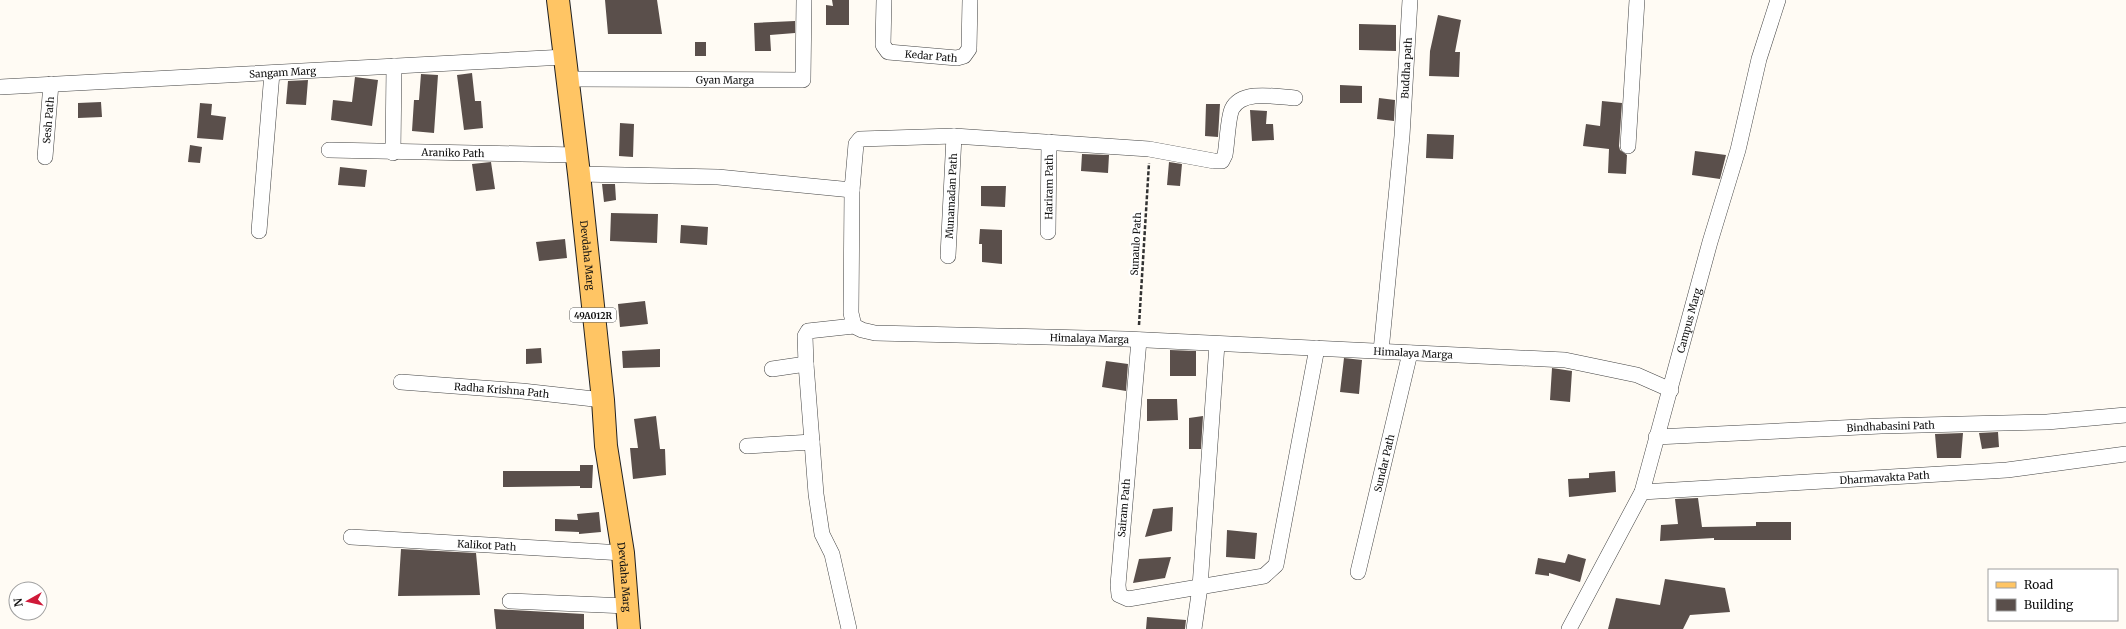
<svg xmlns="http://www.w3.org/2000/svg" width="2126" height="629" font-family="Merriweather,serif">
  <rect width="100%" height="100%" fill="#fffbf4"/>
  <path fill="#5a4f4b" d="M 605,0 L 657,0 L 662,34 L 608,34 Z
    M 832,0 L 849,0 L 849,25 L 826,25 L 826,5 L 833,6 Z
    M 1438,15 L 1461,20 L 1455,52 L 1460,52 L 1459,77 L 1429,76 L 1430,51 Z
    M 795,21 L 795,33 L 770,35 L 771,51 L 755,51 L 754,23 Z
    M 1359,24 L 1396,25 L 1396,51 L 1359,50 Z
    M 695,42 L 706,42 L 706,56 L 695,56 Z
    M 472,73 L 475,101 L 481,101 L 483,128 L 464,130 L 457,75 Z
    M 421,74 L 438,75 L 434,133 L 412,131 L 414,100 L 419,100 Z
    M 355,77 L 378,80 L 372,126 L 331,120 L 333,100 L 352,102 Z
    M 308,80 L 306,105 L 286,104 L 288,81 Z
    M 1340,85 L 1362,86 L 1362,103 L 1340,103 Z
    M 1379,98 L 1395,100 L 1394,121 L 1377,119 Z
    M 1602,101 L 1622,103 L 1619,146 L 1620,150 L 1627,155 L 1626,174 L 1608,173 L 1609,149 L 1583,146 L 1586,124 L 1600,126 Z
    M 101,102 L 102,117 L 78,118 L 78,103 Z
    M 200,103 L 212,104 L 211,115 L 226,117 L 223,140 L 197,138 Z
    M 1206,104 L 1220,104 L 1218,137 L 1205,136 Z
    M 1250,110 L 1267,111 L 1266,124 L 1273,124 L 1274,140 L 1252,141 Z
    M 620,123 L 634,124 L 633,157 L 619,156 Z
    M 1427,134 L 1454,135 L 1453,159 L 1426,158 Z
    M 190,145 L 202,147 L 200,163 L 188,162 Z
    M 1695,151 L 1726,155 L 1720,179 L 1692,175 Z
    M 1082,154 L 1109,155 L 1108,173 L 1081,171 Z
    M 491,162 L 495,189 L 476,191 L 472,164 Z
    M 1169,162 L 1182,164 L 1180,186 L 1167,185 Z
    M 340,167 L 367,170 L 365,187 L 338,185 Z
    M 602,184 L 615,184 L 616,200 L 604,202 Z
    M 981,186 L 1006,186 L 1005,207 L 981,206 Z
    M 611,213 L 658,214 L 657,243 L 610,241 Z
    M 681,225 L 708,227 L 707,245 L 680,243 Z
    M 980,229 L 1002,230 L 1002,264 L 982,262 L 982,244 L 979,244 Z
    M 565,239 L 567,258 L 539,261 L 536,242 Z
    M 645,301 L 648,324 L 620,327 L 618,304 Z
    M 541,348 L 542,363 L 526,364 L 526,349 Z
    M 660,349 L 660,367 L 623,368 L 622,351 Z
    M 1170,350 L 1196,351 L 1196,376 L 1170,376 Z
    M 1344,358 L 1362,360 L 1359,394 L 1340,392 Z
    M 1106,361 L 1128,364 L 1126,391 L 1102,387 Z
    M 1552,368 L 1572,371 L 1570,402 L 1550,400 Z
    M 1147,399 L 1177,399 L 1178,420 L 1147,421 Z
    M 656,416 L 660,449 L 665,449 L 666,475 L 633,479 L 630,448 L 638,448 L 634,419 Z
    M 1203,416 L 1201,449 L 1189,449 L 1189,418 Z
    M 1998,432 L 1999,447 L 1982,449 L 1979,433 Z
    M 1963,433 L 1961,458 L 1937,458 L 1935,434 Z
    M 580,465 L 593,465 L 592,488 L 580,488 L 580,486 L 503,487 L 503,471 L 580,471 Z
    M 1615,471 L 1616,492 L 1569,497 L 1568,479 L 1589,478 L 1589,473 Z
    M 1698,498 L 1702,527 L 1756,526 L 1756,522 L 1791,522 L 1791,540 L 1714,540 L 1714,538 L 1660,541 L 1661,525 L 1678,524 L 1675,499 Z
    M 1173,507 L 1172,531 L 1145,537 L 1153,509 Z
    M 599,512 L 601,532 L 579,534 L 579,532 L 555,531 L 555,519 L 578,520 L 577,514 Z
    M 1227,530 L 1257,533 L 1255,559 L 1226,557 Z
    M 401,549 L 476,553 L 480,595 L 398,596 Z
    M 1568,554 L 1586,559 L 1580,582 L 1549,573 L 1549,576 L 1535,574 L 1538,558 L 1565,563 Z
    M 1171,557 L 1165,578 L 1133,583 L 1139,559 Z
    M 1665,579 L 1725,588 L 1730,612 L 1690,615 L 1683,629 L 1608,629 L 1616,598 L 1660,605 Z
    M 494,609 L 584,614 L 584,629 L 496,629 Z
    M 1147,617 L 1186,620 L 1185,629 L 1146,629 Z"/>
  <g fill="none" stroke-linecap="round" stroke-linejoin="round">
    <defs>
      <g id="street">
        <path id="s1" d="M 884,0 L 883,45 L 888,52 L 957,58 L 964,56 L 969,49 L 970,0"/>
        <path id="s2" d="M 568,79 L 803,80 L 804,0"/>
        <path id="s3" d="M 0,87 L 565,57"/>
        <path d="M 1628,146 L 1637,0"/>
        <path id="s4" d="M 329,150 L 576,155"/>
        <path d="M 393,153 L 394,66"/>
        <path id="s5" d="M 45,157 L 51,84"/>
        <path d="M 579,174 L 718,177 L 852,190 L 856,144 L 860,139 L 954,136 L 1149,149 L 1214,161 L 1222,161 L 1225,155 C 1227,145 1228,117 1232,109 C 1242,89 1277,97 1295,98"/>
        <path d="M 852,190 L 851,313 L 854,326"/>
        <path d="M 259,231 L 272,73"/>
        <path id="s6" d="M 1048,232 L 1049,142"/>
        <path id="s7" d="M 948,256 L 954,136"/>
        <path d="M 1139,340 L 1118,585 L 1119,595 L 1128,599 L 1264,576 L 1276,565 L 1317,348"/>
        <path id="s8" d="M 1381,351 L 1402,136 L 1410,0"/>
        <path d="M 772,369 L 806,364"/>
        <path id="s9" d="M 401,382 L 522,391 L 603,400"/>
        <path id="s10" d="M 1656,437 L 1881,426 L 2047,422 L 2126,415"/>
        <path d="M 747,446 L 812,442"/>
        <path id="s11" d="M 1642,492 L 2007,470 L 2126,454"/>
        <path id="s12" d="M 351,537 L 623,553"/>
        <path id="s13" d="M 1358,572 L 1410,353"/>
        <path d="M 510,601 L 627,606"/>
        <path id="s14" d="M 849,629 L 832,554 L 822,534 L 816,494 L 806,364 L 805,336 L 808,331 L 854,326 L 862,330 L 875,333 L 1126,339 L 1565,360 L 1637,375 L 1671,390"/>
        <path d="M 1194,629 L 1200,587 L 1217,344"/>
        <path id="s15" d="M 1569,629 L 1642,492 L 1710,242 L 1738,150 L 1759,59 L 1778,0"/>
      </g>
      <g id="primary">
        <path id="s16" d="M 558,0 L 579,174 L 603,400 L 606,446 L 623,553 L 629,629"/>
      </g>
    </defs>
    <use href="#street" stroke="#434343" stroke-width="16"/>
    <use href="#primary" stroke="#212121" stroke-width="24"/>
    <path stroke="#323232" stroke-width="2.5" stroke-dasharray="4 2" stroke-linecap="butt" d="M 1139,325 L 1149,163"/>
    <use href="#street" stroke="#fff" stroke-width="15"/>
    <use href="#primary" stroke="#ffc564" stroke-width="22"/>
  </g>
  <g text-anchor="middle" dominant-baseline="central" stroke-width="4" stroke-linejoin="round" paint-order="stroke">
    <rect fill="#fff" stroke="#585858" stroke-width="1" x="570" y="308" width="46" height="14" rx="3"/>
    <g font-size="9" font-weight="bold" fill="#101010">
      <text x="593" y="315">49A012R</text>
    </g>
    <g font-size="10" fill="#101010" stroke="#fff">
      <text stroke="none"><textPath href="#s1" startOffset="97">Kedar Path</textPath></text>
      <text stroke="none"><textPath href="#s8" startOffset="284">Buddha path</textPath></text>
      <text stroke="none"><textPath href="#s3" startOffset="283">Sangam Marg</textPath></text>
      <text stroke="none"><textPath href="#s2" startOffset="157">Gyan Marga</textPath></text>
      <text stroke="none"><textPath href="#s5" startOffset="37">Sesh Path</textPath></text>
      <text stroke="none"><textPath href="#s4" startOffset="124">Araniko Path</textPath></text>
      <text stroke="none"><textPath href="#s6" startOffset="45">Hariram Path</textPath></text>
      <text stroke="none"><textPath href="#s7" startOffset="60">Munamadan Path</textPath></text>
      <text transform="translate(1136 244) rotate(-87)">Sunaulo Path</text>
      <text stroke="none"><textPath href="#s16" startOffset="257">Devdaha Marg</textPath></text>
      <text stroke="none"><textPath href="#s15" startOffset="333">Campus Marg</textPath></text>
      <text stroke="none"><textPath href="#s14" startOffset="587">Himalaya Marga</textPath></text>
      <text stroke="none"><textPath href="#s14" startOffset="911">Himalaya Marga</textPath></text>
      <text stroke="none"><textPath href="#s9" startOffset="101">Radha Krishna Path</textPath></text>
      <text stroke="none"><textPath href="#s10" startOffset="235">Bindhabasini Path</textPath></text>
      <text stroke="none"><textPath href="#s13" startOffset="112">Sundar Path</textPath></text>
      <text stroke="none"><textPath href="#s11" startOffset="243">Dharmavakta Path</textPath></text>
      <text transform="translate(1124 508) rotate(-85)">Sairam Path</text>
      <text stroke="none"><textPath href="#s12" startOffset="136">Kalikot Path</textPath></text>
      <text stroke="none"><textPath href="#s16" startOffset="581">Devdaha Marg</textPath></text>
    </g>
  </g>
  <rect x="1988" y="569" width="130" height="52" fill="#ffffff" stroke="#9f9f9f"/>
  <rect x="1996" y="582" width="20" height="6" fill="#ffc564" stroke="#9f9f9f"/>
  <text x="2024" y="589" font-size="12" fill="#101010">Road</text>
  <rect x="1996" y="599" width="20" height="12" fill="#5a4f4b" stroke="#9f9f9f"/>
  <text x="2024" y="609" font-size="12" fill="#101010">Building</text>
  <g transform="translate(28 601) rotate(262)"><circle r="19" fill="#ffffff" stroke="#9f9f9f"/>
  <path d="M0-3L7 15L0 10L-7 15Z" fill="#cf1939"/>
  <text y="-6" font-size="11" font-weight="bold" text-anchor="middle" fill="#101010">N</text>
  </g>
</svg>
